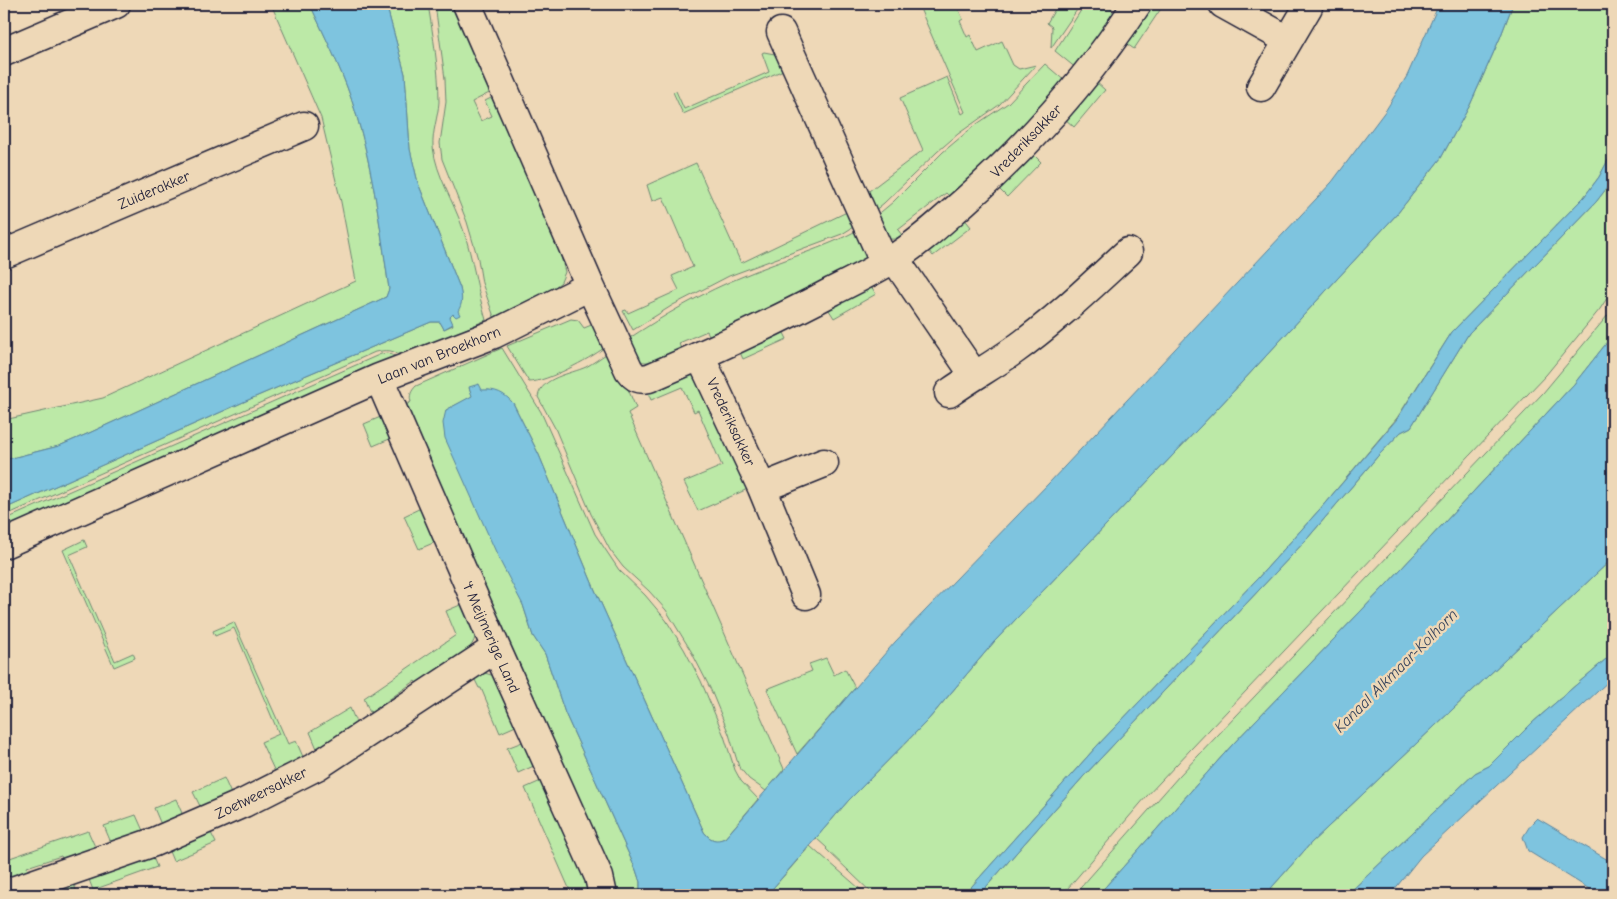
<svg xmlns="http://www.w3.org/2000/svg" width="1617" height="899" font-family="'Comic Neue',sans-serif">
  <rect width="100%" height="100%" fill="#eed8b7"/>
  <filter id="ink" filterUnits="userSpaceOnUse"><feTurbulence type="fractalNoise" baseFrequency=".02" numOctaves="2"/><feDisplacementMap in="SourceGraphic" scale="10" xChannelSelector="R" yChannelSelector="G"/><feConvolveMatrix kernelMatrix="1 2 1 2 8 2 1 2 1" color-interpolation-filters="sRGB"/></filter>
  <g filter="url(#ink)">
    <path fill="#bce9a7" stroke="#6f8671" d="M 271,4 L 310,4 C 324,35 340,66 351,98 C 372,160 380,225 389,289 L 386,297 L 87,434 L 59,446 L 4,460 L 4,420 L 103,398 L 356,281 L 341,202 L 321,118 Z
      M 386,4 L 428,4 C 433,36 439,69 439,102 C 438,117 432,132 433,147 C 436,175 454,202 463,229 C 473,258 477,290 486,320 L 401,358 C 395,349 386,350 375,352 L 4,516 L 4,509 L 248,400 L 431,322 L 440,322 L 444,329 L 453,325 L 449,317 C 461,308 463,304 460,288 L 418,183 L 410,150 L 405,74 Z
      M 435,4 L 455,4 L 493,91 L 472,102 L 481,121 L 492,116 L 485,101 L 495,96 L 555,233 L 565,272 L 561,282 L 554,288 L 494,317 L 482,283 L 478,259 L 467,222 L 442,159 L 440,143 L 446,102 L 445,79 Z
      M 918,4 L 949,4 L 951,9 L 957,6 L 963,19 L 960,21 L 967,37 L 970,35 L 978,52 L 1002,41 L 1013,65 L 1019,69 L 1036,65 L 999,105 L 958,134 L 937,152 L 884,203 L 873,212 L 865,194 L 923,150 L 900,98 L 947,77 L 962,114 L 965,112 Z
      M 1058,4 L 1081,4 L 1051,48 L 1052,27 L 1047,23 Z
      M 1085,4 L 1115,4 L 1111,10 L 1116,14 L 1077,69 L 1055,51 Z
      M 1148,4 L 1164,4 L 1134,49 L 1124,42 Z
      M 1513,4 L 1613,4 L 1613,151 L 1599,177 L 1584,197 L 1452,332 L 1397,418 L 1320,509 L 1258,578 L 1096,747 L 964,895 L 874,895 L 826,849 L 827,848 L 816,838 L 848,801 L 928,720 L 994,642 L 1218,408 L 1397,214 L 1441,158 L 1470,105 L 1500,38 Z
      M 764,52 L 780,55 L 788,68 L 683,114 L 673,92 L 676,91 L 684,109 L 769,72 L 762,53 Z
      M 1045,64 L 1066,82 L 1041,112 L 951,198 L 946,193 L 898,230 L 902,235 C 896,239 892,241 885,237 L 875,217 L 893,202 L 943,152 L 974,126 L 1008,103 Z
      M 1095,81 L 1105,90 L 1074,127 L 1064,118 Z
      M 1032,153 L 1041,162 L 1007,197 L 997,187 Z
      M 696,163 L 741,263 L 851,210 L 858,224 L 842,234 L 729,276 L 673,305 L 633,330 L 623,311 L 626,310 L 628,313 L 679,290 L 672,276 L 693,267 L 663,197 L 652,201 L 647,185 Z
      M 1613,180 L 1613,289 L 1600,309 L 1546,375 L 1191,749 L 1146,797 L 1062,895 L 979,895 L 1083,777 L 1307,539 L 1377,457 L 1401,432 L 1411,427 L 1469,333 L 1596,202 Z
      M 963,217 L 971,227 L 933,256 L 925,246 Z
      M 860,229 L 868,255 C 859,271 736,325 710,337 L 707,331 L 679,343 L 681,350 C 669,355 647,369 636,358 C 631,353 628,346 625,341 C 663,316 703,292 746,275 C 784,259 823,249 860,229 Z
      M 869,283 L 876,294 L 834,318 L 827,307 Z
      M 1613,309 L 1613,335 L 1574,384 L 1387,584 L 1233,744 L 1098,895 L 1074,895 L 1179,776 L 1543,393 Z
      M 571,319 L 578,320 L 584,328 L 594,324 L 604,348 C 589,359 547,382 529,382 L 507,346 Z
      M 782,329 L 787,339 L 743,359 L 738,348 Z
      M 502,348 L 541,412 L 595,534 L 619,570 L 645,595 L 666,620 L 684,649 L 701,681 L 724,736 L 735,770 L 741,781 L 758,799 L 725,838 L 717,841 L 710,838 L 704,832 L 595,590 L 539,455 L 513,403 L 489,390 L 482,391 L 469,388 L 473,396 L 446,410 L 523,605 L 533,636 L 545,654 L 565,713 L 636,870 L 640,882 L 640,895 L 617,895 L 404,406 L 411,402 C 409,396 411,391 416,386 Z
      M 387,353 L 395,356 L 396,360 L 4,532 L 4,520 L 381,354 Z
      M 606,354 L 620,382 L 628,389 L 636,408 L 628,413 L 784,769 L 766,791 L 749,779 L 739,767 L 729,734 L 710,688 L 691,651 L 666,610 L 649,591 L 623,567 L 610,550 L 591,514 L 555,428 L 538,397 C 541,377 571,374 586,367 C 593,363 600,358 606,354 Z
      M 692,368 L 750,488 L 698,511 L 684,482 L 722,466 L 698,410 L 694,412 L 682,387 L 651,400 L 646,388 Z
      M 383,416 L 392,438 L 373,446 L 364,424 Z
      M 423,507 L 438,541 L 419,549 L 404,516 Z
      M 84,540 L 87,547 L 69,555 L 115,661 L 133,653 L 135,658 L 114,667 L 63,550 Z
      M 1613,558 L 1613,653 L 1532,723 L 1489,766 L 1475,773 L 1347,895 L 1265,895 L 1311,843 Z
      M 465,603 C 468,612 474,623 475,633 C 478,652 433,676 419,686 L 415,681 L 380,706 L 382,711 L 372,718 L 364,698 L 456,635 L 446,611 Z
      M 234,622 L 288,744 L 296,741 L 304,759 L 276,774 L 261,742 L 279,734 L 234,628 L 215,636 L 213,631 Z
      M 826,658 L 834,675 L 845,669 L 855,688 L 797,754 L 767,689 L 812,671 L 809,664 Z
      M 481,672 L 495,676 L 518,725 L 500,733 L 481,688 L 479,688 L 473,676 Z
      M 350,708 L 358,727 L 318,751 L 310,732 Z
      M 525,741 L 536,765 L 518,773 L 507,748 Z
      M 224,778 L 232,796 L 202,810 L 193,792 Z
      M 543,780 L 593,895 L 572,895 L 525,788 Z
      M 176,799 L 184,818 L 162,827 L 154,808 Z
      M 136,815 L 144,833 L 112,845 L 104,826 Z
      M 88,831 L 97,851 L 64,862 L 61,856 L 27,867 L 29,873 L 4,881 L 4,860 Z
      M 210,831 L 216,843 L 173,861 L 168,849 Z
      M 810,846 L 820,855 L 821,855 L 867,895 L 767,895 Z
      M 152,855 L 157,867 L 93,890 L 88,877 Z
      M 73,882 L 78,895 L 49,895 L 47,891 Z"/>
    <path fill="#7ec4df" stroke="#59839d" d="M 310,4 L 386,4 L 405,74 L 410,149 L 418,183 L 460,288 C 462,297 463,303 458,311 L 460,315 L 456,317 L 453,314 L 450,317 L 453,324 L 444,329 L 440,322 L 431,322 L 248,400 L 4,509 L 4,460 L 59,446 L 87,434 L 386,297 L 389,289 C 380,225 372,160 351,98 C 340,66 324,35 310,4 Z
      M 1439,4 L 1513,4 L 1500,38 L 1470,105 L 1441,158 L 1397,214 L 1218,408 L 994,642 L 928,720 L 848,801 L 767,895 L 640,895 L 640,882 L 636,870 L 565,713 L 545,654 L 533,636 L 523,605 L 500,561 L 445,438 L 443,423 L 446,410 L 472,396 L 469,387 L 479,384 L 482,390 C 496,389 504,393 513,403 L 539,455 L 595,590 L 704,832 C 710,840 716,842 725,838 L 895,642 L 1049,483 L 1332,182 L 1386,110 L 1407,76 Z
      M 1613,151 L 1613,180 L 1596,202 L 1469,333 L 1411,427 L 1401,432 L 1377,457 L 1307,539 L 1083,777 L 979,895 L 964,895 L 1096,747 L 1258,578 L 1320,509 L 1397,419 L 1452,332 L 1584,197 L 1599,177 Z
      M 1613,335 L 1613,558 L 1311,843 L 1265,895 L 1098,895 L 1233,744 L 1387,584 L 1574,384 Z
      M 1613,653 L 1613,677 L 1421,856 L 1390,895 L 1347,895 L 1475,773 L 1489,766 L 1532,723 Z
      M 1537,818 L 1613,863 L 1613,895 L 1599,895 L 1528,851 L 1523,837 L 1531,824 Z"/>
    <g fill="none" stroke-linecap="round" stroke-linejoin="round">
      <defs>
        <path id="street" d="M 1223,4 L 1288,40
          M 781,32 L 885,264
          M 4,52 L 116,4
          M 1261,87 L 1308,7
          M 4,254 L 304,126
          M 894,258 L 974,375
          M 590,286 L 629,370 C 635,378 639,380 649,378 C 712,351 773,323 833,291 C 853,281 874,271 893,259 C 919,243 941,222 964,202 C 1032,142 1087,80 1137,4
          M 700,356 L 762,488 L 806,595
          M 379,378 L 496,648 L 599,877 L 603,895
          M 949,393 C 970,378 992,366 1013,351 C 1054,322 1091,286 1128,252
          M 762,488 L 824,463
          M 4,544 L 379,378 L 494,334 L 590,286 L 467,4
          M 4,894 L 154,842 L 244,803 L 317,766 L 496,648"/>
      </defs>
      <use href="#street" stroke="#22223b" stroke-width="31"/>
      <use href="#street" stroke="#eed8b7" stroke-width="28"/>
    </g>
  </g>
  <g text-anchor="middle" dominant-baseline="central" stroke-width="5" stroke-linejoin="round" paint-order="stroke">
    <g font-size="15" fill="#22223b" stroke="#eed8b7">
      <text transform="translate(1026 141) rotate(-46)">Vrederiksakker</text>
      <text transform="translate(154 190) rotate(-23)">Zuiderakker</text>
      <text transform="translate(439 355) rotate(-22)">Laan van Broekhorn</text>
      <text transform="translate(731 422) rotate(65)">Vrederiksakker</text>
      <text transform="translate(491 637) rotate(66)">'t Meijmerige Land</text>
      <text transform="translate(261 793) rotate(-26)">Zoetweersakker</text>
    </g>
    <g font-size="16" font-style="italic" fill="#34425c" stroke="#eed8b7">
      <text transform="translate(1396 671) rotate(-45)">Kanaal Alkmaar-Kolhorn</text>
    </g>
  </g>
  <rect width="1617" height="899" fill="none" stroke="#eed8b7" stroke-width="20"/>
  <rect x="10" y="10" width="1597" height="879" fill="none" stroke="#22223b" stroke-width="2" filter="url(#ink)"/>
</svg>
